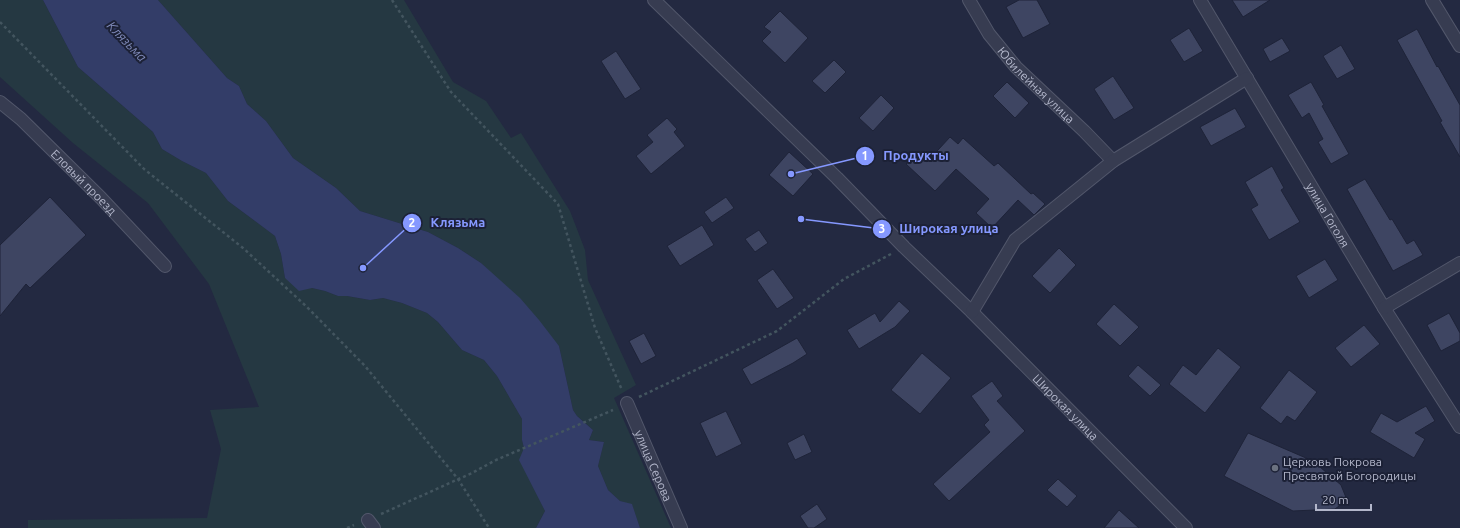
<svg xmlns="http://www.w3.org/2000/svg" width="1460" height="528" font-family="Ubuntu,sans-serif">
  <rect width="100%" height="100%" fill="#232941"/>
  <path fill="#253842" d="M 0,0 L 43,0 L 78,67 L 153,132 L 162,149 L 182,161 L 206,173 L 228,201 L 275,236 L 281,254 L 285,278 L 312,288 L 325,291 L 338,296 L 347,296 L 370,300 L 383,298 L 402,303 L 427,313 L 438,322 L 462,350 L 484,360 L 497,376 L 522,419 L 522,440 L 524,448 L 520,460 L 545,511 L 536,528 L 28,528 L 28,520 L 207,518 L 221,449 L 210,410 L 259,407 L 209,284 L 148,203 L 73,143 L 0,77 Z
    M 158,0 L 404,0 L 453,82 L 486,101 L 511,138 L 521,133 L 570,211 L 585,250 L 588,280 L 636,385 L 614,398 L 671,528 L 640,528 L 632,505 L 620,501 L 608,490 L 598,466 L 604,442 L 589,440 L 593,430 L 577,416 L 573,410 L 559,346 L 481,263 L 458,248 L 428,232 L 360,211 L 336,188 L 293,158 L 266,121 L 247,104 L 239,86 L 227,78 Z"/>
  <path fill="#333d68" d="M 43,0 L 158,0 L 227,78 L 239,86 L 247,104 L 266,121 L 293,158 L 336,188 L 360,211 L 428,232 L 458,248 L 481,263 L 520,298 L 539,320 L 559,346 L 573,410 L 577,416 L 593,430 L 589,440 L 604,442 L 598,466 L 608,490 L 620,501 L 632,504 L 640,528 L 536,528 L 545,511 L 519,460 L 524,448 L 522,440 L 522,419 L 497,376 L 484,360 L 462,350 L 438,322 L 427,313 L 402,303 L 383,298 L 370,300 L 347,296 L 338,296 L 325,291 L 312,288 L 299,291 L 285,278 L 281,254 L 275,236 L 228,201 L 206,173 L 182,161 L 162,149 L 153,132 L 78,67 Z"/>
  <path fill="#3e4562" stroke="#1e2338" d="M 1019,0 L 1037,0 L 1050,24 L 1023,38 L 1006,7 Z
    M 1232,0 L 1270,0 L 1243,17 Z
    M 780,11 L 808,38 L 785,63 L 762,41 L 771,32 L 764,27 Z
    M 1189,28 L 1203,51 L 1184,62 L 1170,40 Z
    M 1417,29 L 1437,67 L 1438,66 L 1460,105 L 1460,157 L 1440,122 L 1442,121 L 1397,40 Z
    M 1282,38 L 1290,51 L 1270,62 L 1263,49 Z
    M 1341,45 L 1355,69 L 1337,79 L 1323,56 Z
    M 616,51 L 641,89 L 625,99 L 601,61 Z
    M 834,60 L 846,72 L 825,93 L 812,81 Z
    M 1113,76 L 1134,108 L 1114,120 L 1094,89 Z
    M 1007,82 L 1029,103 L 1015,118 L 993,96 Z
    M 1311,82 L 1324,105 L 1322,106 L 1349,154 L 1331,164 L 1318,142 L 1323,139 L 1309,113 L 1302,118 L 1288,95 Z
    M 881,95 L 894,108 L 873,131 L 859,118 Z
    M 1235,108 L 1246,127 L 1211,146 L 1200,127 Z
    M 667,118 L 677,129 L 674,132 L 685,146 L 651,174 L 636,156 L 653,142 L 647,135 Z
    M 950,137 L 958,144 L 963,138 L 994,166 L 998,163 L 1031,194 L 1033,193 L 1045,204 L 1034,215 L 1018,200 L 992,228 L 976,213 L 989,199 L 956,169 L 935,191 L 906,164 L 917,153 L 927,162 Z
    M 789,152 L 813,174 L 793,196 L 769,175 Z
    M 1272,166 L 1284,188 L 1281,190 L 1300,222 L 1269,240 L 1251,209 L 1258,205 L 1245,182 Z
    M 1365,179 L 1390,220 L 1392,219 L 1407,244 L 1414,240 L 1423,255 L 1393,271 L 1347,189 Z
    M 50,197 L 86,235 L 30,288 L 26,284 L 0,316 L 0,245 Z
    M 726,197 L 734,208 L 712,223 L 704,212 Z
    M 702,225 L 714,245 L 680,266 L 667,246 Z
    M 759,230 L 768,243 L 755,252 L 745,239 Z
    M 1059,248 L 1076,265 L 1050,293 L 1032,276 Z
    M 1325,259 L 1338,280 L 1309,298 L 1296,276 Z
    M 773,269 L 794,298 L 777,309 L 757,280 Z
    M 899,301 L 910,311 L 895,327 L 859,349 L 847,330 L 875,313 L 880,322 Z
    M 1114,304 L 1139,327 L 1120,346 L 1096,324 Z
    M 1449,313 L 1460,333 L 1460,341 L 1441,351 L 1427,325 Z
    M 1364,325 L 1380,344 L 1351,367 L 1335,348 Z
    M 644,333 L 656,356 L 641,364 L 629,341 Z
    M 797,338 L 807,354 L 793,363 L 751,385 L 742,369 Z
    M 1218,348 L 1241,367 L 1205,413 L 1169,384 L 1183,365 L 1196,375 Z
    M 922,353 L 951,378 L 920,414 L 891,390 Z
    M 1138,365 L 1161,385 L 1150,396 L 1128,376 Z
    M 1289,370 L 1317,392 L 1295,421 L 1287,416 L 1281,424 L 1260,408 Z
    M 992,381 L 1003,396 L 997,401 L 1025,431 L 949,501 L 933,484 L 990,432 L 984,425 L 989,420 L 971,396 Z
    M 1426,406 L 1435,421 L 1415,433 L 1425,439 L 1414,458 L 1370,432 L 1381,413 L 1397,422 Z
    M 726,411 L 742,444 L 716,457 L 700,423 Z
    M 1248,433 L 1313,461 L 1341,485 L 1347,500 L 1335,509 L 1293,511 L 1224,476 Z
    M 804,434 L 812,452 L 795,460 L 787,443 Z
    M 1058,479 L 1077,496 L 1067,507 L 1047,490 Z
    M 817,504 L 827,519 L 814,528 L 808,528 L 800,516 Z
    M 1119,510 L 1139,528 L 1104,528 Z"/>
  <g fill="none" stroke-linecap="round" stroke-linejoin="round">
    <defs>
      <g id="minor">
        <path id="s1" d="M 654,0 L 837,178 L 904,247 L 972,312 L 1186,528"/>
        <path id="s2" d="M 969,0 L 989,34 L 1016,67 L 1084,131 L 1113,161"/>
        <path id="s3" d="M 1200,0 L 1384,308 L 1460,427"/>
        <path d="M 1432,0 L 1460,46"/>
        <path id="s4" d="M 0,102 L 21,119 L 101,198 L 165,266"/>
        <path d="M 1384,308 L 1460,263"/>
        <path d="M 972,312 L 1015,240 L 1113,161 L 1247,78"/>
        <path id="s5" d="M 627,403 L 681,528"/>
        <path d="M 368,520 L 374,528"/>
      </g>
    </defs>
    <use href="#minor" stroke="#52576b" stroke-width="14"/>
    <path stroke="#43555f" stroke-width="2.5" stroke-dasharray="3 3" stroke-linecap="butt" d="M 392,0 L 451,92 L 558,204 L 595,328 L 622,390
      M 0,22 L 144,169 L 243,248 L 307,307 L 365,366 L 458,479 L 489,528
      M 639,397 L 777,331 L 844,279 L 891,254
      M 381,514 L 472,473 L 496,460 L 613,410
      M 347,528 L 354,525"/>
    <use href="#minor" stroke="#373c51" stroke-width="12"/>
  </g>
  <circle fill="#6b7280" stroke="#1c2136" stroke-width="1.5" cx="1275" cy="468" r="4"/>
  <g text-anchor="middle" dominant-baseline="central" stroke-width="4" stroke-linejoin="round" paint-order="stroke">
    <g font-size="12" fill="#b3b7cb" stroke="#1c2136">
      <text stroke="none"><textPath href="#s2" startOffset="109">Юбилейная улица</textPath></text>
      <text stroke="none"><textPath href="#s4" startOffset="116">Еловый проезд</textPath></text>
      <text stroke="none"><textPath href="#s3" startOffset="250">улица Гоголя</textPath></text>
      <text stroke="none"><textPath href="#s1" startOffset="579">Широкая улица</textPath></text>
      <text stroke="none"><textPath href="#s5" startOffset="68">улица Серова</textPath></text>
    </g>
    <g font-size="12" fill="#b3b7cb" stroke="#1c2136" text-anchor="start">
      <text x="1283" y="461">Церковь Покрова<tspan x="1283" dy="14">Пресвятой Богородицы</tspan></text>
    </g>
    <g font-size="13" font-style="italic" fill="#808bba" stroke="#1c2136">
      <text transform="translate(127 41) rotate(46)">Клязьма</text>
    </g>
  </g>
  <path fill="none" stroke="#8598ff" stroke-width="1.5" d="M791 174L865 156M363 268L412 223M801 219L882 229"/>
  <g fill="#8598ff" stroke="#1c2136" stroke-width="1.5">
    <circle cx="791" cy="174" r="4"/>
    <circle cx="363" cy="268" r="4"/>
    <circle cx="801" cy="219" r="4"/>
    <circle cx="865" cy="156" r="10"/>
    <circle cx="412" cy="223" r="10"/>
    <circle cx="882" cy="229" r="10"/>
  </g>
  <g font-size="12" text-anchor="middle" font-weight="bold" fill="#fff">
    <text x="865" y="160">1</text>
    <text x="412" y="227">2</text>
    <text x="882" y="233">3</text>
  </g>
  <g font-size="13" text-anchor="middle" font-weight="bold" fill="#8598ff" stroke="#1c2136" stroke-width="4" stroke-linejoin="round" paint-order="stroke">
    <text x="916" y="160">Продукты</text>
    <text x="458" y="227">Клязьма</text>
    <text x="949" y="233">Широкая улица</text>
  </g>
  <path d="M1316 504v6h55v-6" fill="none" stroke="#b3b7cb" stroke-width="2"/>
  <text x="1322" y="504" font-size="12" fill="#b3b7cb" stroke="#1c2136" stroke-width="3" paint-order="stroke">20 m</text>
</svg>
